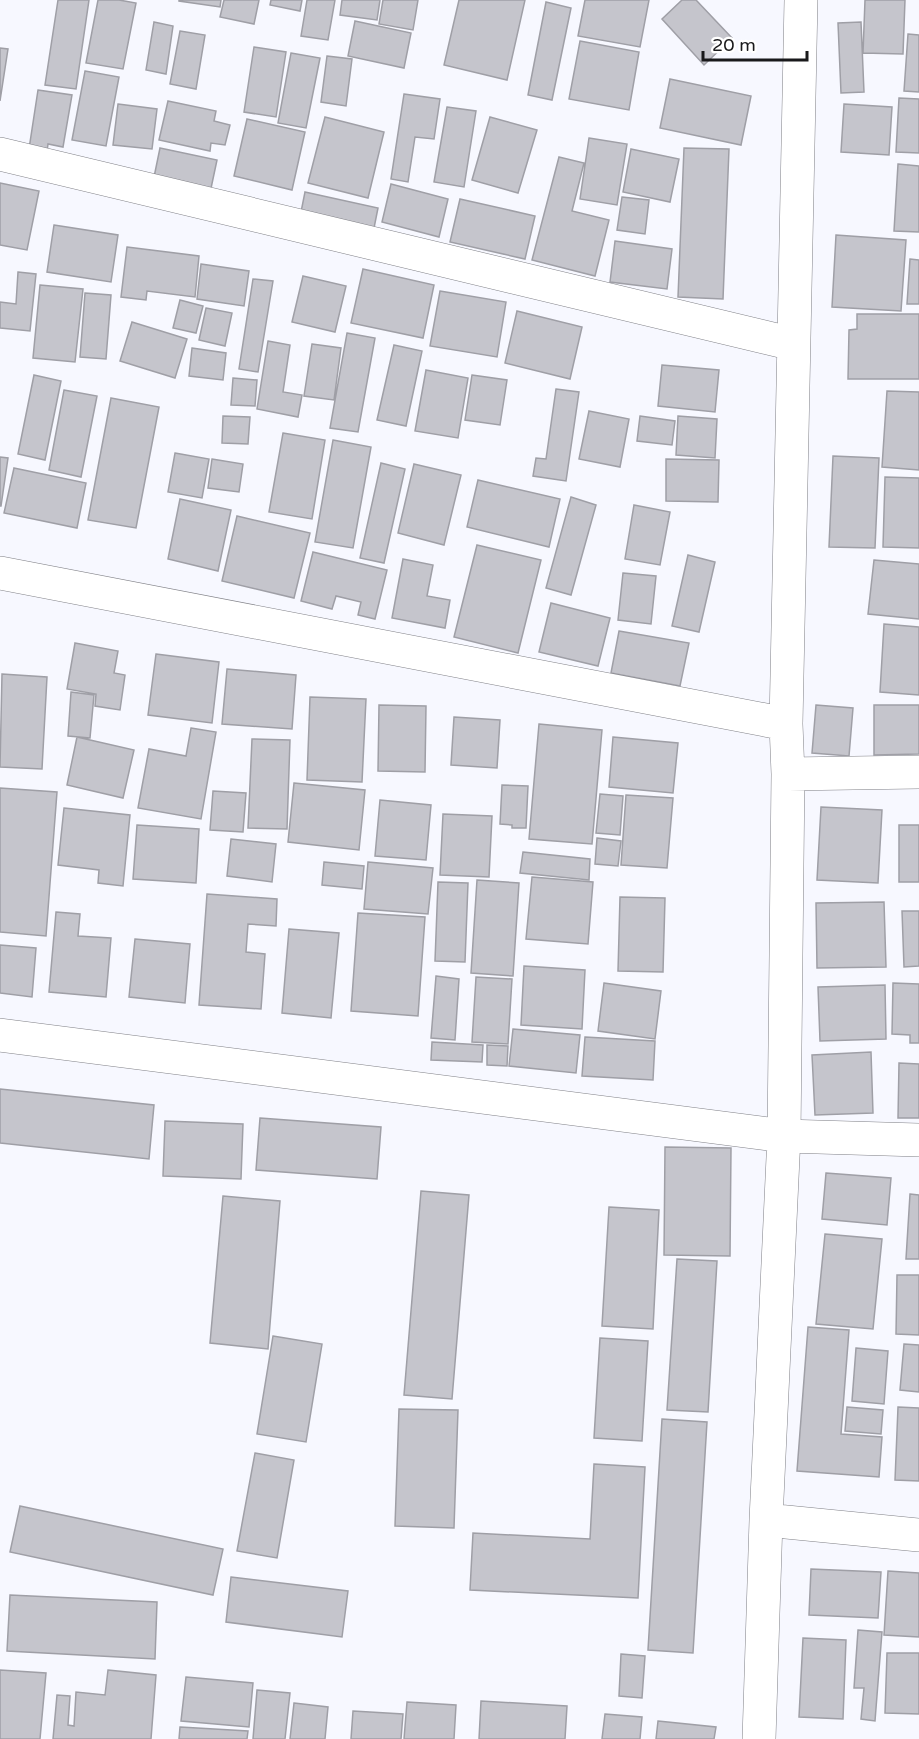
<svg xmlns="http://www.w3.org/2000/svg" width="919" height="1739" font-family="'Varela Round',sans-serif">
  <rect width="100%" height="100%" fill="#f7f8ff"/>
  <path fill="#c5c5cc" stroke="#9f9fa6" stroke-width="1.5" d="M 58,0 L 89,0 L 76,89 L 45,85 Z
    M 98,0 L 119,0 L 136,3 L 123,69 L 86,63 Z
    M 179,0 L 221,0 L 220,7 L 179,1 Z
    M 224,0 L 259,0 L 254,24 L 220,17 Z
    M 271,0 L 302,0 L 300,11 L 270,5 Z
    M 307,0 L 335,0 L 328,40 L 301,36 Z
    M 342,0 L 380,0 L 377,20 L 340,15 Z
    M 383,0 L 418,0 L 413,30 L 379,24 Z
    M 459,0 L 525,0 L 507,80 L 444,65 Z
    M 585,0 L 649,0 L 640,47 L 578,36 Z
    M 682,0 L 696,0 L 732,38 L 704,65 L 662,19 Z
    M 865,0 L 905,0 L 903,54 L 863,53 Z
    M 546,2 L 571,8 L 552,100 L 528,95 Z
    M 355,21 L 411,33 L 404,68 L 348,56 Z
    M 154,22 L 173,26 L 166,74 L 146,70 Z
    M 861,22 L 864,92 L 841,93 L 838,23 Z
    M 180,31 L 205,35 L 196,89 L 170,84 Z
    M 908,34 L 919,35 L 919,92 L 904,91 Z
    M 580,41 L 639,52 L 629,110 L 569,99 Z
    M 254,47 L 286,52 L 276,117 L 244,112 Z
    M 0,48 L 8,49 L 0,101 Z
    M 291,53 L 320,58 L 306,128 L 278,123 Z
    M 327,56 L 352,59 L 346,106 L 321,102 Z
    M 85,71 L 119,77 L 106,146 L 72,140 Z
    M 670,79 L 751,96 L 741,145 L 660,128 Z
    M 38,90 L 72,95 L 63,147 L 48,144 L 47,152 L 29,149 Z
    M 404,94 L 440,99 L 434,139 L 415,137 L 408,182 L 391,179 Z
    M 899,98 L 919,99 L 919,153 L 896,152 Z
    M 168,101 L 216,111 L 214,121 L 230,125 L 225,145 L 211,143 L 210,151 L 159,140 Z
    M 118,104 L 157,109 L 152,149 L 113,145 Z
    M 844,104 L 892,107 L 889,155 L 841,152 Z
    M 447,107 L 476,111 L 464,187 L 434,182 Z
    M 325,117 L 384,132 L 368,198 L 308,183 Z
    M 490,117 L 537,130 L 518,193 L 472,180 Z
    M 247,119 L 305,132 L 292,190 L 234,176 Z
    M 589,138 L 627,144 L 617,205 L 580,199 Z
    M 160,148 L 217,160 L 210,193 L 153,182 Z
    M 684,148 L 729,149 L 723,299 L 678,297 Z
    M 631,149 L 679,159 L 670,202 L 623,192 Z
    M 559,157 L 584,163 L 572,211 L 609,220 L 595,276 L 532,260 Z
    M 898,164 L 919,166 L 919,232 L 894,231 Z
    M 0,183 L 39,191 L 27,250 L 0,245 Z
    M 391,184 L 448,199 L 439,237 L 382,222 Z
    M 305,192 L 378,208 L 373,233 L 300,217 Z
    M 622,197 L 649,200 L 645,234 L 617,230 Z
    M 460,199 L 535,216 L 525,259 L 450,242 Z
    M 54,225 L 118,235 L 111,282 L 47,272 Z
    M 836,235 L 906,240 L 901,311 L 832,307 Z
    M 615,241 L 672,249 L 667,289 L 610,282 Z
    M 127,247 L 199,256 L 195,297 L 147,291 L 146,300 L 121,297 Z
    M 910,259 L 919,260 L 919,304 L 907,304 Z
    M 201,264 L 249,271 L 244,306 L 197,299 Z
    M 363,269 L 434,285 L 423,338 L 351,323 Z
    M 18,272 L 36,274 L 30,331 L 0,328 L 0,302 L 16,304 Z
    M 303,276 L 346,286 L 335,332 L 292,322 Z
    M 253,279 L 273,281 L 258,372 L 239,369 Z
    M 40,285 L 83,289 L 75,362 L 33,358 Z
    M 440,291 L 506,302 L 497,357 L 430,346 Z
    M 85,293 L 111,295 L 106,359 L 80,357 Z
    M 180,300 L 203,306 L 196,333 L 173,328 Z
    M 206,308 L 232,313 L 225,346 L 199,340 Z
    M 517,311 L 582,327 L 570,379 L 505,363 Z
    M 857,314 L 919,314 L 919,379 L 848,379 L 849,330 L 857,329 Z
    M 132,322 L 187,339 L 175,378 L 120,361 Z
    M 347,333 L 375,338 L 358,432 L 330,428 Z
    M 268,341 L 290,345 L 283,392 L 302,395 L 298,417 L 257,409 Z
    M 312,344 L 341,348 L 334,400 L 304,396 Z
    M 394,345 L 422,351 L 406,426 L 377,420 Z
    M 192,348 L 226,353 L 223,380 L 189,376 Z
    M 662,365 L 719,370 L 715,412 L 658,406 Z
    M 426,370 L 468,378 L 458,438 L 415,431 Z
    M 34,375 L 61,381 L 45,460 L 18,454 Z
    M 472,375 L 507,380 L 500,425 L 465,420 Z
    M 233,378 L 257,380 L 255,406 L 231,405 Z
    M 556,389 L 579,392 L 566,481 L 533,476 L 536,458 L 546,459 Z
    M 64,390 L 97,396 L 81,477 L 49,470 Z
    M 887,391 L 919,392 L 919,470 L 882,467 Z
    M 111,398 L 159,407 L 136,528 L 88,520 Z
    M 589,411 L 629,419 L 620,467 L 579,459 Z
    M 223,416 L 250,417 L 248,444 L 222,443 Z
    M 640,416 L 675,421 L 672,445 L 637,441 Z
    M 678,416 L 717,419 L 715,458 L 676,455 Z
    M 283,433 L 325,440 L 312,519 L 269,512 Z
    M 333,440 L 371,447 L 353,548 L 315,542 Z
    M 175,453 L 209,459 L 202,498 L 168,492 Z
    M 833,456 L 879,458 L 875,548 L 829,547 Z
    M 0,457 L 8,458 L 1,506 L 0,506 Z
    M 212,459 L 243,464 L 239,492 L 208,488 Z
    M 666,459 L 719,460 L 718,502 L 666,501 Z
    M 381,463 L 405,469 L 384,563 L 360,558 Z
    M 414,464 L 461,475 L 444,545 L 398,533 Z
    M 14,468 L 86,483 L 77,528 L 4,513 Z
    M 885,477 L 919,478 L 919,548 L 883,547 Z
    M 478,480 L 560,499 L 549,547 L 467,527 Z
    M 571,497 L 596,505 L 571,595 L 546,588 Z
    M 180,499 L 231,510 L 218,571 L 168,559 Z
    M 634,505 L 670,512 L 660,565 L 625,559 Z
    M 237,516 L 310,533 L 294,598 L 222,581 Z
    M 477,545 L 541,560 L 518,653 L 454,637 Z
    M 313,552 L 387,570 L 375,619 L 358,615 L 361,602 L 336,596 L 332,609 L 301,601 Z
    M 688,555 L 715,562 L 699,632 L 672,626 Z
    M 403,559 L 433,565 L 427,596 L 450,600 L 445,628 L 392,618 Z
    M 874,560 L 919,564 L 919,619 L 868,614 Z
    M 623,573 L 656,576 L 651,624 L 618,620 Z
    M 551,603 L 610,618 L 598,666 L 539,652 Z
    M 884,624 L 919,627 L 919,695 L 880,692 Z
    M 619,631 L 689,643 L 680,686 L 611,673 Z
    M 75,643 L 118,651 L 114,673 L 125,675 L 120,710 L 95,706 L 96,694 L 67,689 Z
    M 156,654 L 219,662 L 212,723 L 148,715 Z
    M 227,669 L 296,675 L 292,729 L 222,724 Z
    M 2,674 L 47,677 L 42,769 L 0,767 Z
    M 71,692 L 94,695 L 90,738 L 68,736 Z
    M 310,697 L 366,699 L 362,782 L 307,780 Z
    M 379,705 L 426,706 L 425,772 L 378,771 Z
    M 816,705 L 853,708 L 849,756 L 812,753 Z
    M 874,705 L 919,705 L 919,754 L 874,755 Z
    M 454,717 L 500,720 L 497,768 L 451,765 Z
    M 539,724 L 602,730 L 592,844 L 529,839 Z
    M 191,728 L 216,732 L 201,819 L 138,808 L 149,749 L 186,756 Z
    M 77,737 L 134,750 L 123,798 L 67,785 Z
    M 613,737 L 678,743 L 673,793 L 609,787 Z
    M 252,739 L 290,740 L 287,829 L 248,828 Z
    M 294,783 L 365,790 L 359,850 L 288,842 Z
    M 502,785 L 528,786 L 526,828 L 512,828 L 512,825 L 500,824 Z
    M 0,788 L 57,792 L 46,936 L 0,932 Z
    M 213,791 L 246,793 L 243,832 L 210,830 Z
    M 600,794 L 623,796 L 620,835 L 596,833 Z
    M 626,795 L 673,798 L 667,868 L 621,865 Z
    M 380,800 L 431,805 L 426,860 L 375,856 Z
    M 821,807 L 882,810 L 878,883 L 817,880 Z
    M 64,808 L 130,815 L 123,886 L 98,883 L 99,870 L 58,865 Z
    M 443,814 L 492,816 L 489,877 L 440,875 Z
    M 137,825 L 199,829 L 196,883 L 133,879 Z
    M 899,825 L 919,825 L 919,882 L 899,882 Z
    M 597,838 L 621,841 L 618,866 L 595,864 Z
    M 231,839 L 276,844 L 272,882 L 227,876 Z
    M 523,852 L 590,859 L 589,880 L 520,873 Z
    M 324,862 L 364,866 L 362,889 L 322,885 Z
    M 368,862 L 433,868 L 428,914 L 364,909 Z
    M 532,877 L 593,882 L 588,944 L 526,939 Z
    M 477,880 L 519,883 L 513,976 L 471,973 Z
    M 438,882 L 468,883 L 465,962 L 435,961 Z
    M 207,894 L 277,899 L 276,926 L 248,924 L 246,952 L 265,954 L 261,1009 L 199,1005 Z
    M 620,897 L 665,898 L 663,972 L 618,971 Z
    M 884,902 L 886,967 L 817,968 L 816,903 Z
    M 902,911 L 919,911 L 919,966 L 904,967 Z
    M 56,912 L 80,914 L 78,936 L 111,938 L 106,997 L 49,992 Z
    M 358,913 L 425,917 L 418,1016 L 351,1011 Z
    M 289,929 L 339,933 L 331,1018 L 282,1013 Z
    M 135,939 L 190,944 L 185,1003 L 129,997 Z
    M 0,945 L 36,948 L 32,997 L 0,993 Z
    M 524,966 L 585,970 L 582,1029 L 521,1025 Z
    M 436,976 L 459,979 L 455,1040 L 431,1038 Z
    M 476,977 L 512,979 L 508,1044 L 472,1042 Z
    M 604,983 L 661,991 L 655,1039 L 598,1031 Z
    M 893,983 L 919,984 L 919,1043 L 910,1043 L 910,1035 L 892,1034 Z
    M 885,985 L 886,1039 L 820,1041 L 818,987 Z
    M 513,1029 L 580,1035 L 576,1073 L 509,1066 Z
    M 585,1037 L 655,1041 L 653,1080 L 582,1076 Z
    M 432,1042 L 483,1045 L 482,1062 L 431,1060 Z
    M 487,1045 L 508,1046 L 507,1066 L 487,1065 Z
    M 871,1052 L 873,1113 L 815,1115 L 812,1055 Z
    M 899,1063 L 919,1064 L 919,1118 L 898,1118 Z
    M 0,1089 L 154,1105 L 149,1159 L 0,1143 Z
    M 260,1118 L 381,1127 L 377,1179 L 256,1170 Z
    M 165,1121 L 243,1124 L 241,1179 L 163,1176 Z
    M 665,1147 L 731,1148 L 730,1256 L 664,1255 Z
    M 826,1173 L 891,1178 L 887,1225 L 822,1219 Z
    M 421,1191 L 469,1195 L 452,1399 L 404,1395 Z
    M 910,1194 L 919,1195 L 919,1259 L 906,1259 Z
    M 223,1196 L 280,1201 L 268,1349 L 210,1343 Z
    M 609,1207 L 659,1210 L 653,1329 L 602,1326 Z
    M 825,1234 L 882,1239 L 873,1329 L 816,1324 Z
    M 677,1259 L 717,1261 L 708,1412 L 667,1410 Z
    M 897,1275 L 919,1275 L 919,1335 L 896,1334 Z
    M 808,1327 L 849,1330 L 841,1434 L 882,1437 L 879,1477 L 797,1471 Z
    M 273,1336 L 322,1344 L 306,1442 L 257,1434 Z
    M 600,1338 L 648,1341 L 642,1441 L 594,1438 Z
    M 904,1344 L 919,1345 L 919,1392 L 900,1390 Z
    M 856,1348 L 888,1351 L 884,1404 L 852,1401 Z
    M 847,1407 L 883,1410 L 881,1434 L 845,1431 Z
    M 898,1407 L 919,1408 L 919,1481 L 895,1480 Z
    M 399,1409 L 458,1410 L 454,1528 L 395,1526 Z
    M 662,1419 L 707,1422 L 693,1653 L 648,1650 Z
    M 255,1453 L 294,1460 L 277,1558 L 237,1551 Z
    M 594,1464 L 645,1467 L 638,1598 L 470,1590 L 473,1533 L 590,1539 Z
    M 20,1506 L 223,1549 L 213,1595 L 10,1552 Z
    M 811,1569 L 881,1572 L 878,1618 L 809,1615 Z
    M 888,1571 L 919,1573 L 919,1637 L 884,1635 Z
    M 231,1577 L 348,1591 L 342,1637 L 226,1622 Z
    M 10,1595 L 157,1602 L 155,1659 L 7,1651 Z
    M 858,1630 L 882,1632 L 875,1721 L 861,1719 L 864,1688 L 854,1688 Z
    M 803,1638 L 846,1640 L 843,1719 L 799,1717 Z
    M 887,1653 L 919,1653 L 919,1714 L 885,1713 Z
    M 621,1654 L 645,1656 L 642,1698 L 619,1696 Z
    M 0,1670 L 46,1673 L 40,1739 L 0,1739 Z
    M 108,1670 L 156,1675 L 151,1739 L 53,1739 L 57,1695 L 70,1696 L 68,1725 L 74,1726 L 76,1692 L 105,1695 Z
    M 186,1677 L 253,1683 L 249,1727 L 181,1721 Z
    M 257,1690 L 290,1693 L 285,1739 L 253,1739 Z
    M 481,1701 L 567,1706 L 565,1739 L 479,1739 Z
    M 407,1702 L 456,1705 L 454,1739 L 404,1739 Z
    M 294,1703 L 328,1707 L 325,1739 L 290,1739 Z
    M 353,1711 L 403,1714 L 401,1739 L 351,1739 Z
    M 605,1714 L 642,1717 L 640,1739 L 602,1739 Z
    M 658,1721 L 716,1727 L 714,1739 L 656,1739 Z
    M 180,1727 L 248,1731 L 247,1739 L 179,1739 Z"/>
  <g fill="none" stroke-linecap="round" stroke-linejoin="round">
    <defs>
      <path id="street" d="M 0,154 L 793,344
        M 0,573 L 786,724
        M 788,774 L 919,772
        M 0,1035 L 784,1136 L 919,1140
        M 766,1520 L 919,1535
        M 759,1739 L 766,1520 L 784,1136 L 788,774 L 786,724 L 801,0"/>
    </defs>
    <use href="#street" stroke="#808187" stroke-width="34"/>
    <use href="#street" stroke="#fff" stroke-width="33"/>
  </g>
  <path d="M703 51v9h104v-9" fill="none" stroke="#19191b" stroke-width="3"/>
  <text x="712" y="51" font-size="18" fill="#19191b" stroke="#ffffff" stroke-width="4.5" paint-order="stroke">20 m</text>
</svg>
